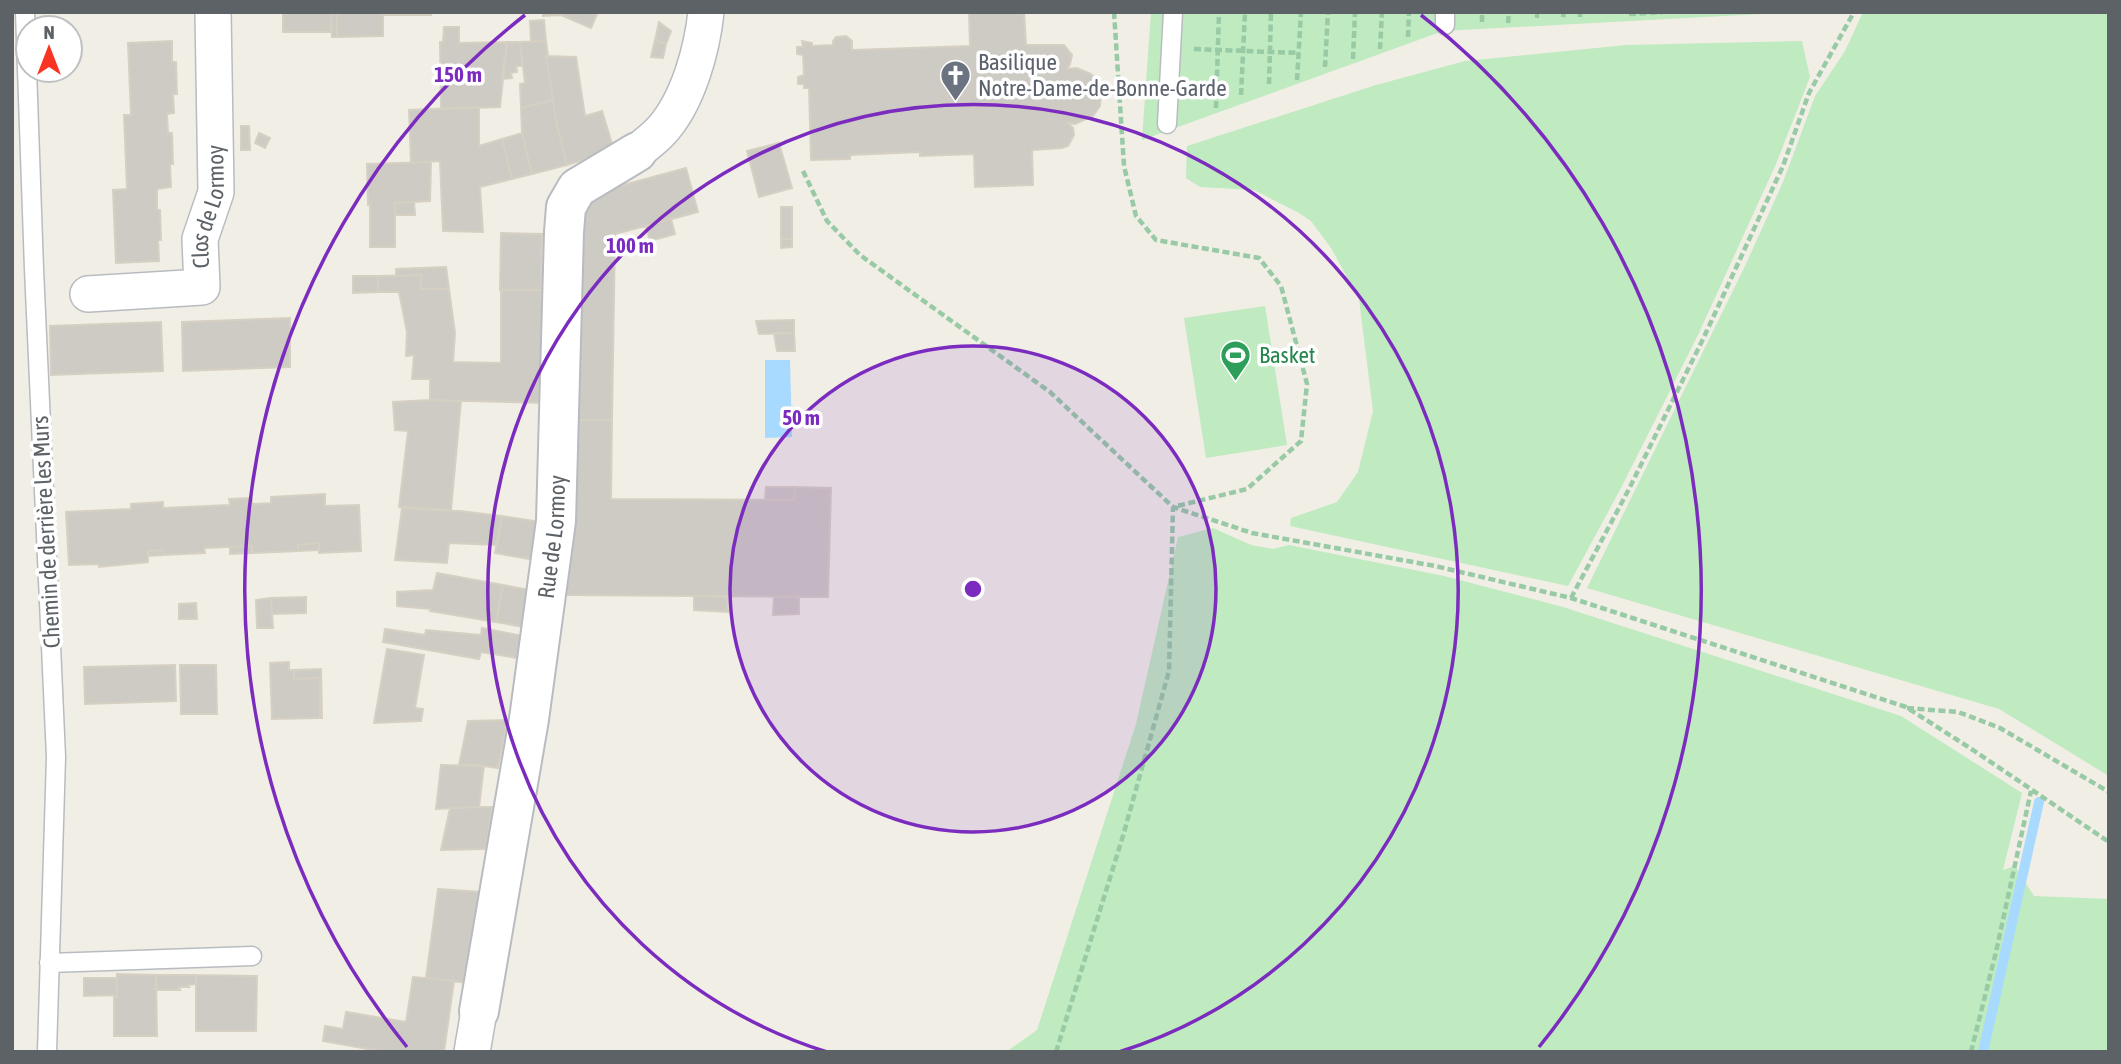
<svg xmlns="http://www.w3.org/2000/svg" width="2121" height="1064" font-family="'Asap Condensed',sans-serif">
  <rect width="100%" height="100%" fill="#f1eee6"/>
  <path fill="#c0eac0" d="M 1151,12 L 1799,12 L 1443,31 L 1142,140 Z
    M 1863,12 L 2109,12 L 2109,776 L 1999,709 L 1587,588 L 1745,266 L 1783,182 L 1815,96 L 1845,51 Z
    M 1802,41 L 1810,77 L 1776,164 L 1698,335 L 1621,488 L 1568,586 L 1290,526 L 1291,518 L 1337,502 L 1358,472 L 1373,411 L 1359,299 L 1331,248 L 1311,221 L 1299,213 L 1254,190 L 1200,187 L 1186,178 L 1187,146 L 1376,85 L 1465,61 L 1626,45 Z
    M 1265,306 L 1287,445 L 1206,458 L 1184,318 Z
    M 1213,528 L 1251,545 L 1273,549 L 1289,545 L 1444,576 L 1563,607 L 1901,716 L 2022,793 L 2003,870 L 2015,866 L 2034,896 L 2109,899 L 2109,1052 L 1006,1052 L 1037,1030 L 1136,724 L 1178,537 Z"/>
  <path fill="#a8d9ff" d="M 765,360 L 790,360 L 792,437 L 765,438 Z"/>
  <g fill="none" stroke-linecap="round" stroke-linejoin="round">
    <path stroke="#a8d9ff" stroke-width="10" d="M 1983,1052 L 2039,802"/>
  </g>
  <path fill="#cecbc4" stroke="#d6d0c3" stroke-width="2" d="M 283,12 L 331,12 L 331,32 L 283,32 Z
    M 331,12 L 337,12 L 337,37 L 332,37 Z
    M 337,12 L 383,12 L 383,36 L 337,37 Z
    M 385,12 L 431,12 L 431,15 L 385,15 Z
    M 543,12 L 598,12 L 591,28 L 561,15 L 543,16 Z
    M 969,12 L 1024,12 L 1026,45 L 1064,45 L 1072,55 L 1070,64 L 1067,69 L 1077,68 L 1091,74 L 1097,80 L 1101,90 L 1100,106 L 1093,116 L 1075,124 L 1068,123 L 1073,128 L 1074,135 L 1068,146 L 1062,148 L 1032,150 L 1033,185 L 975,187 L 974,154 L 920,156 L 920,152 L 850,155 L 850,159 L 811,160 L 809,88 L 804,88 L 804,84 L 798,84 L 798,77 L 804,75 L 803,55 L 797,54 L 797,47 L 803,47 L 802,41 L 812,43 L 812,46 L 833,45 L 833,41 L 836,37 L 846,36 L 852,41 L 852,50 L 970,46 Z
    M 544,20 L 546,41 L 531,41 L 530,21 Z
    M 659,22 L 671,31 L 666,44 L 655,40 Z
    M 444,27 L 459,27 L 459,43 L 507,42 L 500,107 L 441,109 L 440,42 L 443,42 Z
    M 655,40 L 666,44 L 663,58 L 651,57 Z
    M 172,41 L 172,62 L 176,62 L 177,94 L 173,94 L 174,113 L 167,114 L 168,133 L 172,133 L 173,164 L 170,164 L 171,187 L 157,189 L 157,210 L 160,210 L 161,240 L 158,240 L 159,261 L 116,263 L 113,190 L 127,189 L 124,115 L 131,115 L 128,43 Z
    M 546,41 L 548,56 L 546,56 L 553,100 L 521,108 L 520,84 L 525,83 L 520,42 Z
    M 507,42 L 520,42 L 522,66 L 516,66 L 517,72 L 511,73 L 512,78 L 502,79 Z
    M 546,56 L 576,57 L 585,116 L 602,111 L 614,150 L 567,165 L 557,125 Z
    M 553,100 L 557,125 L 567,165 L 532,174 L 522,133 L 521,108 Z
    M 479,107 L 479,146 L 502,139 L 512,179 L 480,187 L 483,232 L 443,231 L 440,161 L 411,163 L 409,110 Z
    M 241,126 L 249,126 L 250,150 L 241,150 Z
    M 259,133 L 270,138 L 265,148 L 255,143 Z
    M 522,133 L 532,174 L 512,179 L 502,139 Z
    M 779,143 L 792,188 L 759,197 L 747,151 Z
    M 431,162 L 430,201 L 395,203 L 395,247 L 370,247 L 370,205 L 368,205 L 367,164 Z
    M 686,168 L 698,212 L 615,234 L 612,420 L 575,420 L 581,205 L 594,193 Z
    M 414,202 L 415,215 L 395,215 L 395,203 Z
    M 781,207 L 792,207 L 792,239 L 781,239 Z
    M 671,219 L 675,234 L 650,241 L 646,226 Z
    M 501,233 L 542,234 L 541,290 L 500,290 Z
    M 781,239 L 792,239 L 792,247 L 781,248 Z
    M 446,267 L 449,289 L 421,289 L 421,275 L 396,276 L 396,269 Z
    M 421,275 L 421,289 L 449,289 L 455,333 L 453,362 L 501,363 L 501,290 L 541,290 L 545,403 L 430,400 L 430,379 L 412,379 L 414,355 L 406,356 L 407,332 L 399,292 L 378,292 L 378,276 Z
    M 353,276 L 378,276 L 378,292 L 353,293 Z
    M 290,318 L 290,367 L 183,371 L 182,322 Z
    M 794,320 L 794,333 L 759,334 L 756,321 Z
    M 161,322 L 163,371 L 51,375 L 50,326 Z
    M 774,333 L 794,333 L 795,351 L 777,351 Z
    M 430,400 L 461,401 L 451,510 L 399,507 L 408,431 L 395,430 L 393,402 Z
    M 575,420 L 612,420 L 611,499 L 794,500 L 795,487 L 831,488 L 828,597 L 566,595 Z
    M 766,487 L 795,487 L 794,500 L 765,500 Z
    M 325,494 L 325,506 L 359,505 L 361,551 L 319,553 L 319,543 L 298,545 L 298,551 L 252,553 L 252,546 L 204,548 L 205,553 L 163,555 L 163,550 L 148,551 L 148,562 L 99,567 L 99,564 L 69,565 L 66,512 L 131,509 L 131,504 L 163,502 L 163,508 L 230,505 L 229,499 L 252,498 L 252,504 L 271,503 L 271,497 Z
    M 402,508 L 460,511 L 502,516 L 497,545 L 449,543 L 447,563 L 395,560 Z
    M 502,516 L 541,522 L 535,560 L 495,553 Z
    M 319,543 L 319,550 L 298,551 L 298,545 Z
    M 252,546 L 252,553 L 230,554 L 230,547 Z
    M 163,550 L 163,555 L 148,556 L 148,551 Z
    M 437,573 L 503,585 L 496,622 L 430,611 L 431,609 L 397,606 L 397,592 L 433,590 Z
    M 503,585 L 530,590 L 524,627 L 496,622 Z
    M 694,596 L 727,597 L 728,612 L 694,610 Z
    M 306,597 L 306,613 L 272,614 L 271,598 Z
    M 774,597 L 799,597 L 799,614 L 773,615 Z
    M 271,598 L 273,628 L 257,628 L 256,600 Z
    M 196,603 L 197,619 L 179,619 L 179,604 Z
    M 482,628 L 528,637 L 523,659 L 481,652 L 479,659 L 383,642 L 385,629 L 425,635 L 426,630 L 481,635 Z
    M 387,649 L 424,655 L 415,708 L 423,709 L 421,721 L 374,723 Z
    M 289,662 L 289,670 L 294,670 L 294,679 L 320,678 L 320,718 L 272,719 L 270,663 Z
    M 175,665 L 176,701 L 85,704 L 84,667 Z
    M 180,665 L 216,665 L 217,714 L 181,714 Z
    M 321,669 L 322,718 L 320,718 L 320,678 L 294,679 L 294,670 Z
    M 507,720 L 498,768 L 478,765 L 459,765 L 468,721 Z
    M 441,765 L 484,766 L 479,807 L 436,809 Z
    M 479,807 L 492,807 L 486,849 L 441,850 L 450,808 Z
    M 438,889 L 480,892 L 467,983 L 426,978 Z
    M 117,974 L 156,975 L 157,1036 L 114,1036 L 114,997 L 117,997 Z
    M 156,975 L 196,975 L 196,984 L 188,985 L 189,987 L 178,987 L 180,990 L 155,990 Z
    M 196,975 L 257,976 L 256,1031 L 196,1031 Z
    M 413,977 L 454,981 L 444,1052 L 384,1052 L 323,1041 L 325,1026 L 343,1029 L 346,1012 L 406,1022 Z
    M 84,978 L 117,978 L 117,995 L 84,996 Z"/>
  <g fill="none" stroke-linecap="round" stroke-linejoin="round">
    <defs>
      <path id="service" d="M 25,12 L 34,269 L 56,757 L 47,1052
        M 1445,25 L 1445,12
        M 1167,124 L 1173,12
        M 49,963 L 252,956"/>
      <g id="minor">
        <path d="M 637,152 C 645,145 655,138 662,130 C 688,101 702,50 706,12"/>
        <path id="s1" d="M 88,294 L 202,287 L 200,239 L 216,192 L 213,12"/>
        <path d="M 472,1052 L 479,1011"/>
      </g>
      <g id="tertiary">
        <path id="s2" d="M 479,1011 L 529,719 L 556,521 L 564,232 L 566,207 L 577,188 L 637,152"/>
      </g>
    </defs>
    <use href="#service" stroke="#b8bcc0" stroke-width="21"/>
    <use href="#minor" stroke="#b8bcc0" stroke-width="38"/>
    <use href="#tertiary" stroke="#b8bcc0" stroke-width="42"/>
    <path stroke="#97caa5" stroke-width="4.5" stroke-dasharray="7 3.5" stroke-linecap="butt" d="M 1114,12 L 1124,166 L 1136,216 L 1156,240 L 1259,258 L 1281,286 L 1307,384 L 1301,441 L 1247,489 L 1173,507
      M 1631,12 L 1631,14 L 1663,12
      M 1563,17 L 1564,12
      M 1580,17 L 1580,12
      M 1537,18 L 1537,12
      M 1482,22 L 1482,12
      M 1508,23 L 1509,12
      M 1408,37 L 1409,12
      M 1194,49 L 1299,53
      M 1380,49 L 1382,12
      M 1353,59 L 1355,12
      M 1325,67 L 1328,12
      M 1297,80 L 1301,12
      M 1269,84 L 1271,12
      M 1241,95 L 1245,12
      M 1216,108 L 1219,12
      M 803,171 L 827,221 L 860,255 L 1050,392 L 1173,507 L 1252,533 L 1435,566 L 1571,598 L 1906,707 L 1973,750 L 2109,842
      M 1571,598 L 1629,489 L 1704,337 L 1783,166 L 1809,93 L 1854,12
      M 1907,708 L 1958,712 L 2000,728 L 2109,792
      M 1056,1052 L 1123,836 L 1169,671 L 1173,507
      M 1971,1052 L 1996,952 L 2031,791"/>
    <use href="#service" stroke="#fff" stroke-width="18"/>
    <use href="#minor" stroke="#fff" stroke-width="35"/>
    <use href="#tertiary" stroke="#fff" stroke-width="38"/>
  </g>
  <circle cx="973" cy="589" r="243" fill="#7b2cbf" fill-opacity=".12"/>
  <g fill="none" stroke="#7b2cbf" stroke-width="3.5">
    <circle cx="973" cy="589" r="243"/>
    <path d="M827 1052A485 485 0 1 1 1119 1052"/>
    <path d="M407 1047A728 728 0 0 1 525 15M1421 15A728 728 0 0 1 1539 1047"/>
  </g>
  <defs>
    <symbol id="church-pin" viewBox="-11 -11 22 30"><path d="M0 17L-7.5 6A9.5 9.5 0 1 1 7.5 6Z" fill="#6b7280" stroke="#fff"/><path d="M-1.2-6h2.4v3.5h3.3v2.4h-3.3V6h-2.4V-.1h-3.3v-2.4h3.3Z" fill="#fff"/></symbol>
    <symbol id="stadium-pin" viewBox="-11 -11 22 30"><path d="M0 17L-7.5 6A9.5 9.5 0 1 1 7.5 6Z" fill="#2e9e5b" stroke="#fff"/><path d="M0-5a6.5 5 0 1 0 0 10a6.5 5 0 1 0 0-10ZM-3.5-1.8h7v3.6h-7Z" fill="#fff"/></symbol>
  </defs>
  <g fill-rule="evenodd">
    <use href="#church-pin" x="938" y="58" width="35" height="47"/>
    <use href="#stadium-pin" x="1218" y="338" width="35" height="47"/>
  </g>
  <g text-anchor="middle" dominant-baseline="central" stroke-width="7" stroke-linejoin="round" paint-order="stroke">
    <g font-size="23" fill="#5b616d" stroke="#fff" text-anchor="start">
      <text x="978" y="62">Basilique<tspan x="978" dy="26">Notre-Dame-de-Bonne-Garde</tspan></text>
    </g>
    <g font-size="23" fill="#5d6267" stroke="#fff">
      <text stroke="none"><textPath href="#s1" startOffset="196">Clos de Lormoy</textPath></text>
      <text transform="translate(46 532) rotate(-93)">Chemin de derrière les Murs</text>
      <text stroke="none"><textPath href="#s2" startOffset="480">Rue de Lormoy</textPath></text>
    </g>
    <g font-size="23" fill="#27864d" stroke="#fff" text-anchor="start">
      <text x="1259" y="355">Basket</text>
    </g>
  </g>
  <circle cx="973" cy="589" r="10" fill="#7b2cbf" stroke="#fff" stroke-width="3.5"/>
  <g font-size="21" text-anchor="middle" font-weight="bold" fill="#7b2cbf" stroke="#fff" stroke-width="7" stroke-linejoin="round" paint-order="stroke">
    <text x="458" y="82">150 m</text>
    <text x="630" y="253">100 m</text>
    <text x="801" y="425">50 m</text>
  </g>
  <rect width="2121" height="1064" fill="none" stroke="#5d6267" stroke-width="28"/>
  <g transform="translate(49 49)"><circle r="33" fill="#ffffff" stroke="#bec0c2" stroke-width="2"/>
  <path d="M0-5L12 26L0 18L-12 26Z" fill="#f93423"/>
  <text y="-10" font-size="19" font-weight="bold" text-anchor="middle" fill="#5d6267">N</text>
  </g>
</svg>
